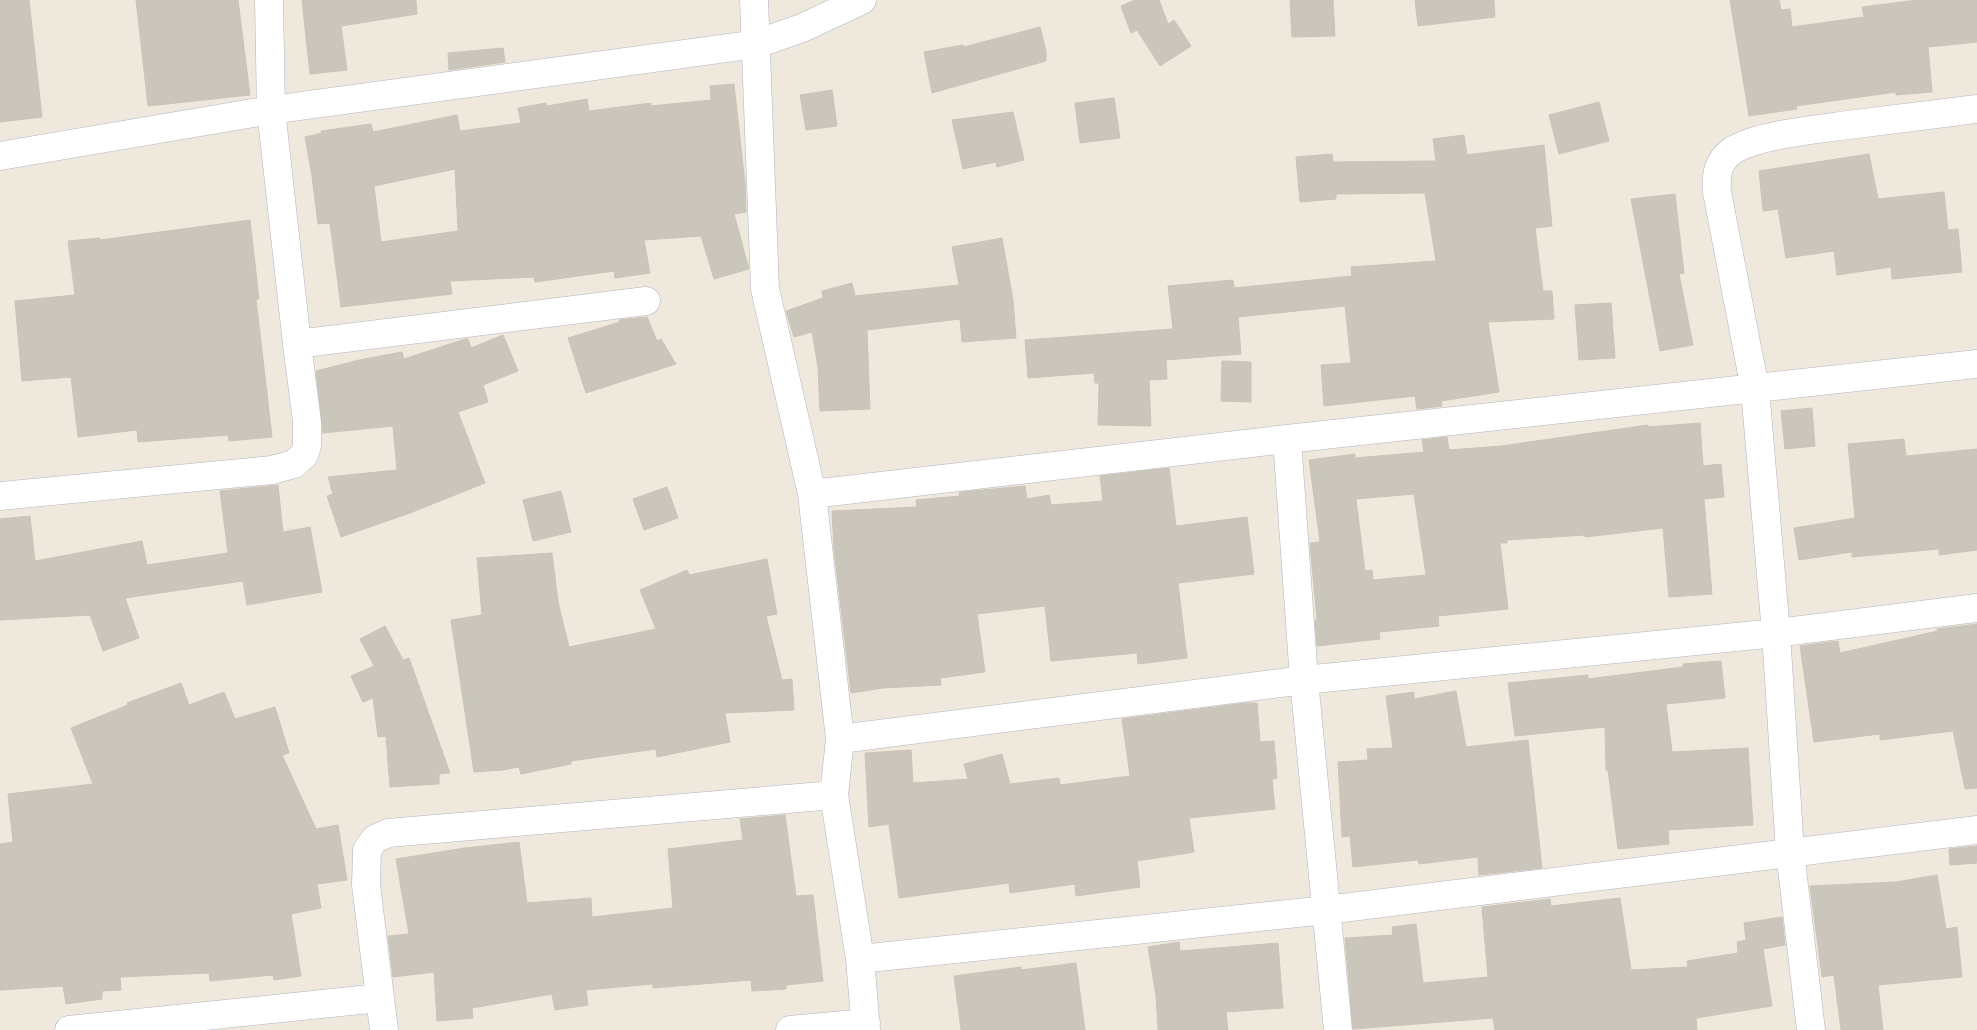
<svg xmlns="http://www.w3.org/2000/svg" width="1977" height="1030" font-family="'Fira Sans',sans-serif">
  <rect width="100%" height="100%" fill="#efe8dd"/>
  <path fill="#cac6bb" stroke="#cbc4b6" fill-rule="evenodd" d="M 0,0 L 29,0 L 42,117 L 0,122 Z
    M 136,0 L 238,0 L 250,95 L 148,106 Z
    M 302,0 L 416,0 L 417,14 L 341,26 L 347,70 L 310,74 Z
    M 1135,0 L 1159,0 L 1168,24 L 1174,20 L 1191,46 L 1160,66 L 1137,30 L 1131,33 L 1121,6 Z
    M 1290,0 L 1333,0 L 1335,36 L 1292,37 Z
    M 1415,0 L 1494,0 L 1495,17 L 1418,26 Z
    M 1730,0 L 1779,0 L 1781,10 L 1790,9 L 1792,27 L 1864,17 L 1862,7 L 1918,0 L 1977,0 L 1977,42 L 1928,47 L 1932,92 L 1896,95 L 1896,92 L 1796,106 L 1797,109 L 1749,116 Z
    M 1040,27 L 1046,51 L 1046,61 L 932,93 L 924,52 L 963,45 L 964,47 Z
    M 503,48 L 505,62 L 449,70 L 448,53 Z
    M 734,84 L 745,183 L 746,212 L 734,214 L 749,269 L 714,279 L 701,236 L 644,240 L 650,273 L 615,278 L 614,271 L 535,282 L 534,277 L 450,281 L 452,294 L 341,307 L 330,223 L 318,224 L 312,176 L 305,137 L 322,133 L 321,131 L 371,124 L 373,132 L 457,115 L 460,131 L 521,123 L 518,108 L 546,103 L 547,106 L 587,99 L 589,111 L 651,103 L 651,106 L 711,100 L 710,86 ZM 455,169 L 458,231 L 381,242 L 374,186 Z
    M 832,90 L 837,126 L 806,130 L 800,95 Z
    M 1114,98 L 1120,138 L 1080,143 L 1075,103 Z
    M 1599,102 L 1609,141 L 1559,154 L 1549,115 Z
    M 1013,112 L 1024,160 L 997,167 L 996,162 L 963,169 L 952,120 Z
    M 1464,135 L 1467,155 L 1544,145 L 1552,226 L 1535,228 L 1543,291 L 1552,291 L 1554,319 L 1488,322 L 1499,392 L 1441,401 L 1442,406 L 1417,409 L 1415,396 L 1324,406 L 1321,365 L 1351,363 L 1345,306 L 1238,317 L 1241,354 L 1166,360 L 1167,379 L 1149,380 L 1151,426 L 1098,425 L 1099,383 L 1095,383 L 1094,373 L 1028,378 L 1025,340 L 1173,329 L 1168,286 L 1233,280 L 1234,288 L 1352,276 L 1351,267 L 1436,261 L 1425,193 L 1336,194 L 1336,199 L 1300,202 L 1296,157 L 1332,154 L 1333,162 L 1436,161 L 1433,139 Z
    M 1869,154 L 1878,199 L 1944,192 L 1948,230 L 1958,229 L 1962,272 L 1892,279 L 1891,267 L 1837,275 L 1834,251 L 1786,258 L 1778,209 L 1763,211 L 1759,171 Z
    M 1675,194 L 1684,273 L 1679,274 L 1693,345 L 1660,351 L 1631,199 Z
    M 250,220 L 259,299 L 256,299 L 272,437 L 229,441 L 228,435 L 138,442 L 137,430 L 78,437 L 71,377 L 22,381 L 15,301 L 75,295 L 68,241 L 100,238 L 100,240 Z
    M 1002,238 L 1013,300 L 1016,338 L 962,342 L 960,319 L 867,330 L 870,409 L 820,411 L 818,367 L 812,332 L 794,337 L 786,311 L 823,298 L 822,291 L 852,283 L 855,296 L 959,285 L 952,247 Z
    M 1611,303 L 1615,358 L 1579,360 L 1575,305 Z
    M 647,317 L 657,341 L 661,339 L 676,364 L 586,393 L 568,338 L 620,322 L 619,320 Z
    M 503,335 L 518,371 L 483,385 L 488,402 L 458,412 L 485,483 L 410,513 L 341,537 L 327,496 L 333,494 L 328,477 L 397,470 L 393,426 L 323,433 L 316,371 L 359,360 L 402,352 L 404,359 L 465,339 L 468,339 L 471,348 Z
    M 1222,361 L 1251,362 L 1251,402 L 1221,401 Z
    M 1812,408 L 1815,446 L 1785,449 L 1781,411 Z
    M 1700,423 L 1703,466 L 1721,464 L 1724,497 L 1704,499 L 1712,594 L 1669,597 L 1663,528 L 1585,537 L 1585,535 L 1507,540 L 1507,543 L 1500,543 L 1508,609 L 1438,616 L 1439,626 L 1379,632 L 1380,639 L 1317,646 L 1315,620 L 1317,620 L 1310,543 L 1320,542 L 1309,460 L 1355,454 L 1355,458 L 1424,452 L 1422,440 L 1447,437 L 1449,450 L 1501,446 L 1648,425 L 1648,427 ZM 1414,494 L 1426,575 L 1373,580 L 1372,570 L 1365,571 L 1356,499 Z
    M 1904,439 L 1906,456 L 1977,449 L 1977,550 L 1939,555 L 1939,549 L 1852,557 L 1852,552 L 1799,560 L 1794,528 L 1855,518 L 1848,444 Z
    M 1169,468 L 1176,526 L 1247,517 L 1254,574 L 1178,583 L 1187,658 L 1138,664 L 1137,653 L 1051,661 L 1045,606 L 977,614 L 985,672 L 940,678 L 941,685 L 883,688 L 851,693 L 834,549 L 832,511 L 917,507 L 916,500 L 960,496 L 959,493 L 961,492 L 1025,486 L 1027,499 L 1049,495 L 1051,505 L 1103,501 L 1100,476 Z
    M 278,485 L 283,532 L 310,527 L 322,592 L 247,605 L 243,581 L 125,598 L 139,638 L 103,651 L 90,615 L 0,620 L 0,519 L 30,516 L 35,561 L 142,541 L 147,565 L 228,553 L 220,491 Z
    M 667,487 L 678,518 L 644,530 L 633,499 Z
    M 561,491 L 571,532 L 533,541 L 523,500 Z
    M 552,553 L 558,602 L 569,647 L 656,629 L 640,590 L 687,570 L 689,575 L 767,559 L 777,614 L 766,616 L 782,680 L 792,679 L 794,710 L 725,713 L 730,742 L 657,757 L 656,749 L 571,761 L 571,764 L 521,774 L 519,767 L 503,770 L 474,772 L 451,620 L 482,615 L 477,558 Z
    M 1977,624 L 1977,788 L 1965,789 L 1953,731 L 1880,740 L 1880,734 L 1814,742 L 1800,646 L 1838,641 L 1840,653 L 1938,631 L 1937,629 Z
    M 385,626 L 403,660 L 409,658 L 450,773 L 439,774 L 439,784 L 390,787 L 386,736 L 378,737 L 373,698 L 363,702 L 351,676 L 374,666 L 360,639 Z
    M 1721,661 L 1725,698 L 1666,704 L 1672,752 L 1748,748 L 1753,825 L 1668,830 L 1669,844 L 1618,849 L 1608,770 L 1606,770 L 1605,727 L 1515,736 L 1508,683 L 1588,675 L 1588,679 L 1683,667 L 1683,664 Z
    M 181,683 L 189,705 L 224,692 L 235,719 L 275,707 L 289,753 L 282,755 L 316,829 L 338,825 L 347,880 L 317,884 L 321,908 L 291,914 L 301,976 L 274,980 L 273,975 L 210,981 L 209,973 L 120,977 L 121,990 L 102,991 L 102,999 L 66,1004 L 63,986 L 0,990 L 0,844 L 13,842 L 8,794 L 93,784 L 71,728 L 128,705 L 127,703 Z
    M 1456,691 L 1466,747 L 1528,740 L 1542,868 L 1479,875 L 1478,857 L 1419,864 L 1418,860 L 1353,867 L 1350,836 L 1342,837 L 1338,762 L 1368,760 L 1367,749 L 1393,748 L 1386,696 L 1414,692 L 1414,699 Z
    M 1246,703 L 1257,703 L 1260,742 L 1274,741 L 1277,778 L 1272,779 L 1275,809 L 1189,818 L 1194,852 L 1137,861 L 1140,887 L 1076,896 L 1075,884 L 1010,893 L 1009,883 L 899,898 L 889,824 L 869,827 L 865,753 L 911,750 L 913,783 L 968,779 L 964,764 L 1002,754 L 1010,784 L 1059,778 L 1060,785 L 1130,776 L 1122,719 Z
    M 785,815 L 796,896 L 813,895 L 823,981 L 786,985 L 786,989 L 752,991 L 751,980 L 653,988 L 653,984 L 586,990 L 588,1005 L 555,1010 L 552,994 L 472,1008 L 473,1018 L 437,1021 L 434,972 L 393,977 L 388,936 L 409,934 L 396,859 L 465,848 L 519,842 L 527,903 L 591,898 L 592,917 L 673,908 L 668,849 L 743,840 L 740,819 Z
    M 1977,846 L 1977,863 L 1950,865 L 1949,849 Z
    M 1937,875 L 1946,929 L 1957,927 L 1962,977 L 1878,985 L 1883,1030 L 1841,1030 L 1834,975 L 1822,977 L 1810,886 L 1896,882 Z
    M 1620,898 L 1631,970 L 1688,967 L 1687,961 L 1738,953 L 1737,942 L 1746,940 L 1744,923 L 1782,917 L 1785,945 L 1763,949 L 1772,1006 L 1696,1018 L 1697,1030 L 1495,1030 L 1493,1018 L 1353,1029 L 1345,938 L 1393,935 L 1392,927 L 1416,924 L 1423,983 L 1488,977 L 1482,907 L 1550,899 L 1551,906 Z
    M 1179,942 L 1180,951 L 1278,943 L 1283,1008 L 1226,1012 L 1228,1030 L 1158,1030 L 1156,996 L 1148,947 Z
    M 1076,963 L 1085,1030 L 961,1030 L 954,976 L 1021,967 L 1021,970 Z"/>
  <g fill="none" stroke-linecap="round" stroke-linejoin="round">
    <defs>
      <path id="street" d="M 754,0 L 765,289 L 812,494 L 840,739 L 834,795 L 860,959 L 866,1030
        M 0,156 L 271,110 L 757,44 L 802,28 L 862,0
        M 297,344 L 646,301
        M 1287,439 L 1304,680 L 1338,1030
        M 812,494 L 1287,439 L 1977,364
        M 0,496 L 272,470 L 294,464 L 304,455 L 307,446 L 307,422 L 297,344 L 271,110 L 269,0
        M 840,739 L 1304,680 L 1776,633 L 1977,608
        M 860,959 L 1326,910 L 1977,830
        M 69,1030 L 380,998
        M 384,1030 L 366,885 L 367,850 L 375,839 L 388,833 L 834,795
        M 790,1030 L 866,1023
        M 1811,1030 L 1790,852 L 1776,633 L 1755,389 L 1717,192 C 1716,175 1717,162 1732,151 C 1756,135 1818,129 1848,125 C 1891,120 1934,114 1977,109"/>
    </defs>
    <use href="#street" stroke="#b1b3c1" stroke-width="29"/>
    <use href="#street" stroke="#fff" stroke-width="28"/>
  </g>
</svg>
